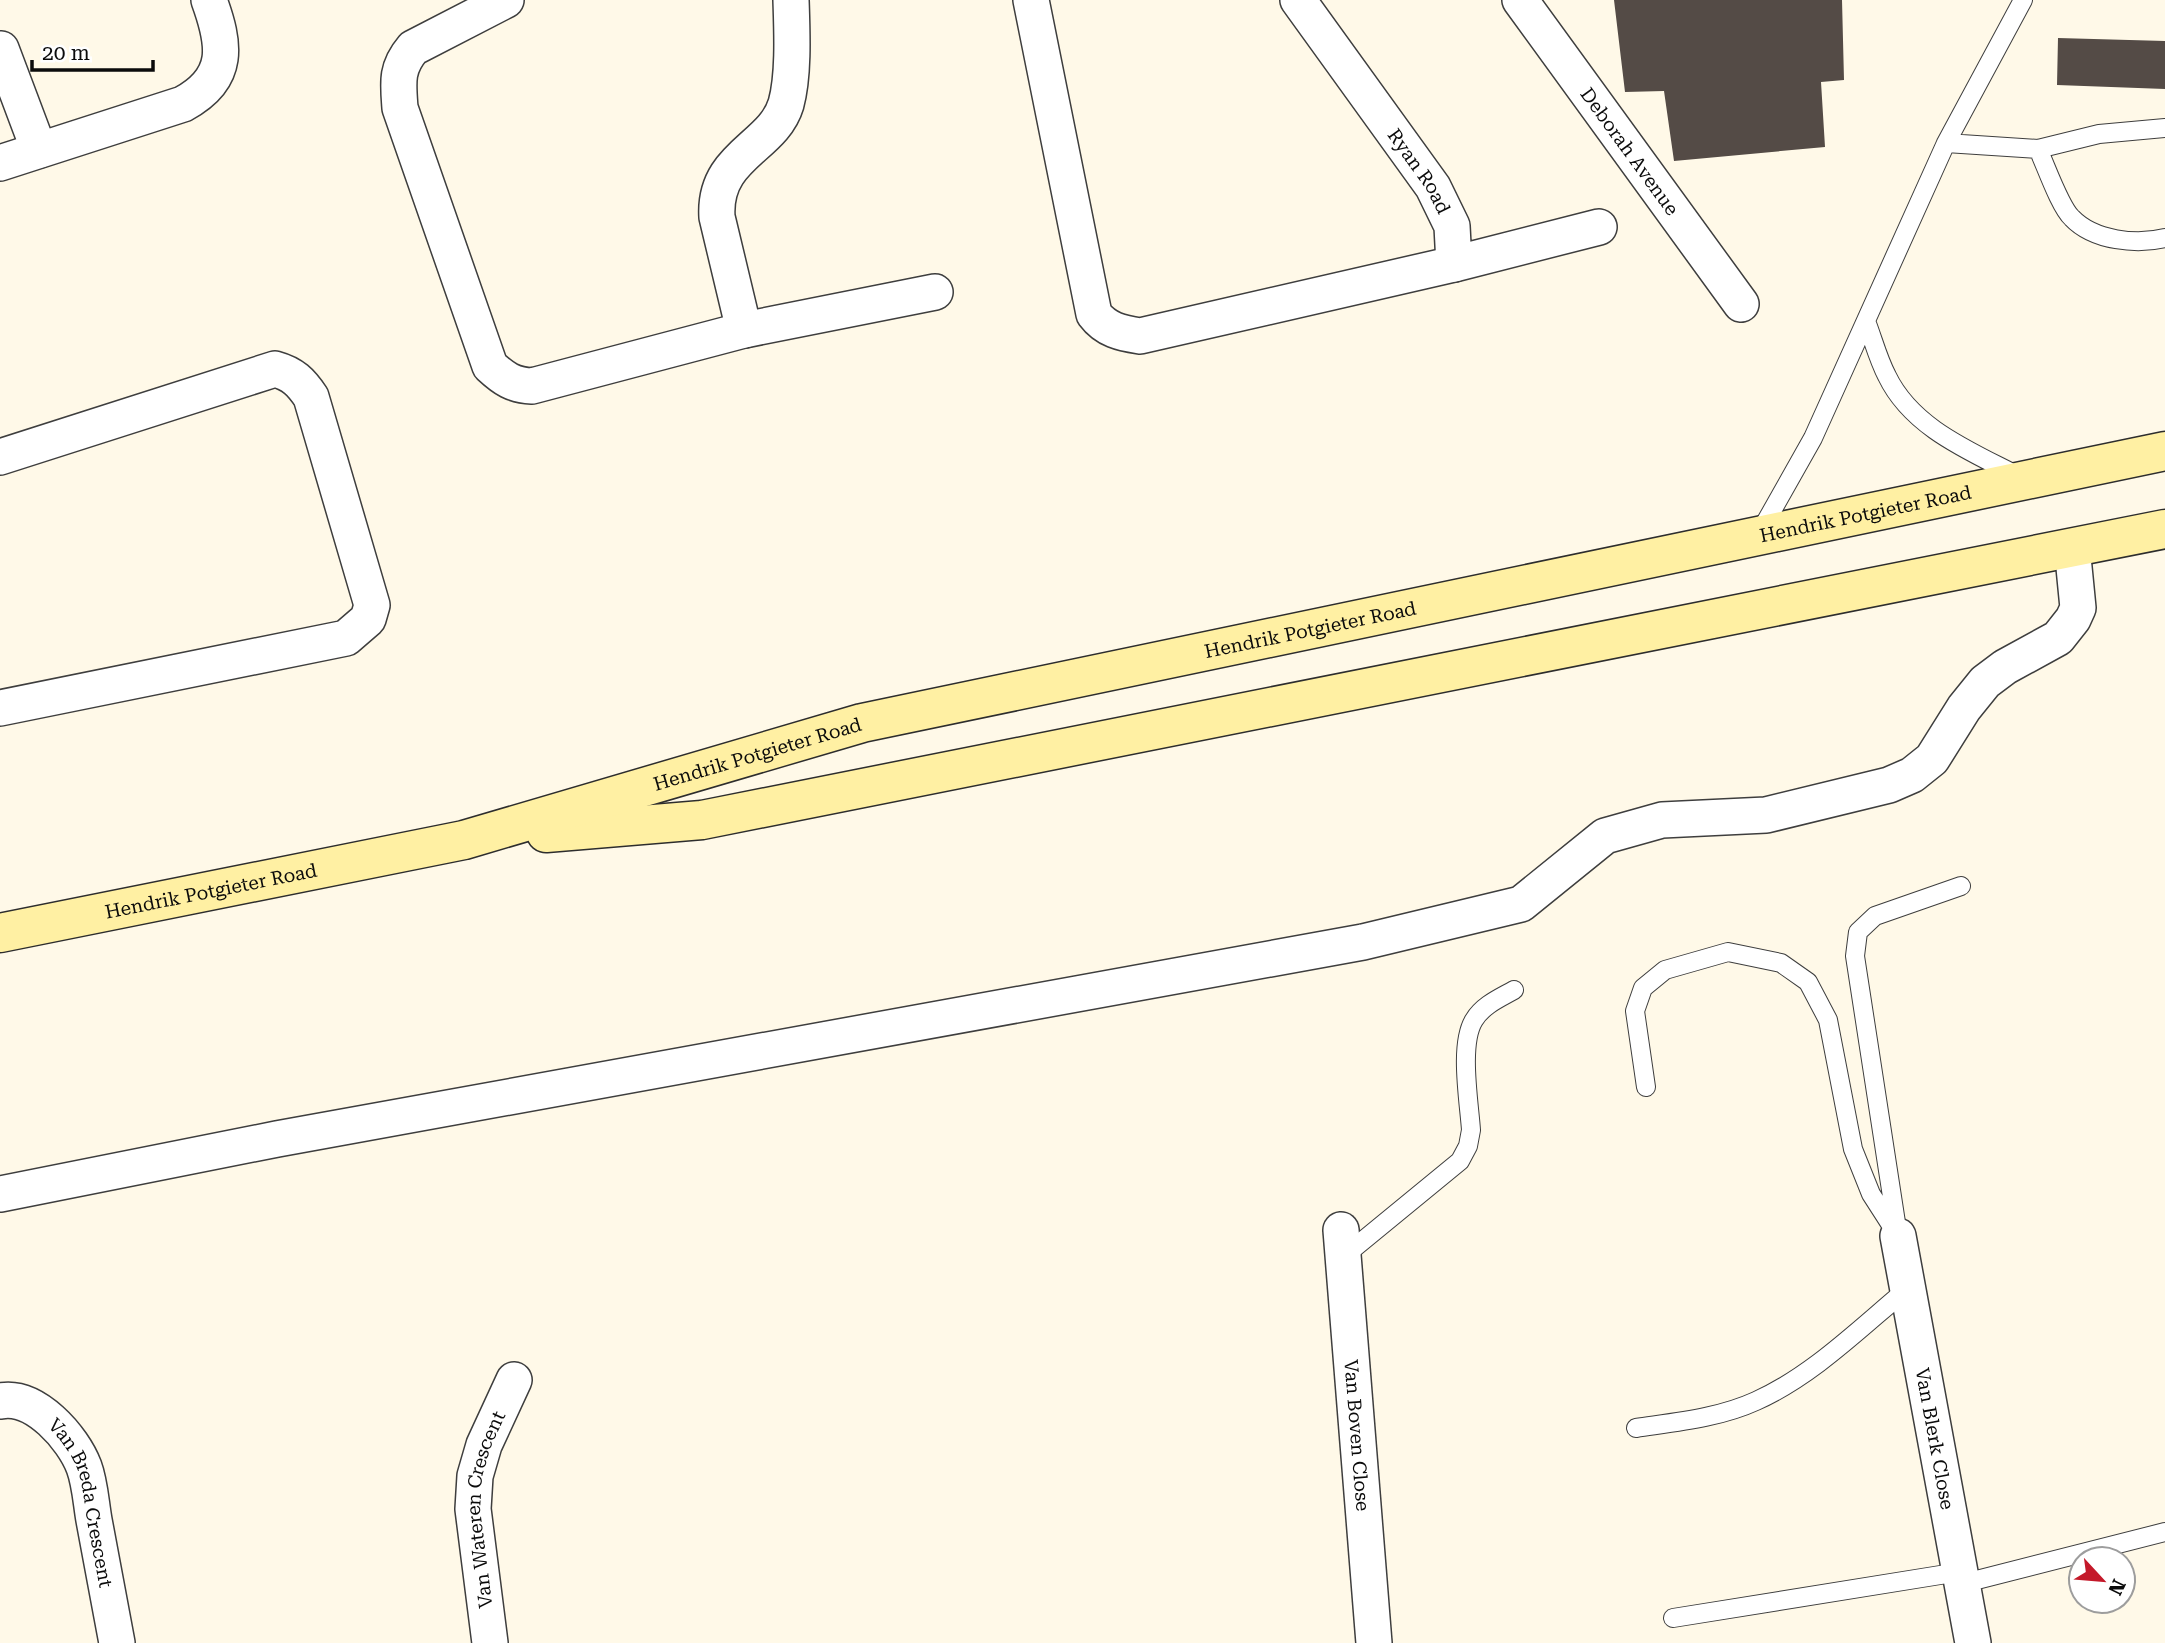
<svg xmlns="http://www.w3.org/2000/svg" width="2165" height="1643" font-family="'Roboto Serif',serif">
  <rect width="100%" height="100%" fill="#fff9e8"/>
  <path fill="#544b46" d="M 1614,0 L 1842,0 L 1844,80 L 1821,82 L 1825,147 L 1674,161 L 1664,91 L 1625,92 Z
    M 2058,38 L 2165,41 L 2165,89 L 2057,85 Z"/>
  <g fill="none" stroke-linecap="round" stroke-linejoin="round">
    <defs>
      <path id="service" d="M 1946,143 L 2038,149 L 2099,134 L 2165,128
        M 2038,149 C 2046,166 2060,207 2072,218 C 2094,241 2137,245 2165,238
        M 1866,321 C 1873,339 1878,359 1887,376 C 1912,428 1970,451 2018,476
        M 1760,532 L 1813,438 L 1946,143 L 2023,0
        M 1646,1087 L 1635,1011 L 1643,988 L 1665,970 L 1728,952 L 1781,963 L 1808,982 L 1828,1020 L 1853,1149 L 1871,1194 L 1898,1236
        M 1897,1229 L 1855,956 L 1858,932 L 1875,916 L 1961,886
        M 1343,1257 L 1460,1161 L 1468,1146 L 1471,1130 C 1469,1101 1459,1044 1474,1020 C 1483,1005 1500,998 1514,990
        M 1636,1428 C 1676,1422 1719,1418 1756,1401 C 1812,1376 1859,1329 1906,1290
        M 1961,1584 L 2165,1532
        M 1673,1618 L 1959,1572"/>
      <g id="minor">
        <path d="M 506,0 L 413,48 C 396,68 398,82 400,108 L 490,366 C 504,379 513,385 532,386 L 744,330 L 935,292"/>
        <path d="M 1031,0 L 1094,314 C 1106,330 1121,333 1140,336 L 1454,264"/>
        <path id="s1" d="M 1298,0 L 1433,187 L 1452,226 L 1454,264 L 1599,227"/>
        <path id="s2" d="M 1520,0 L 1741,304"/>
        <path d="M 1,49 L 39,150"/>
        <path d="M 0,163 L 183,104 C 231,78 225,44 209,0"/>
        <path d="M 744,330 L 717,217 C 713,155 773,148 786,104 C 794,75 792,31 791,0"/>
        <path d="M 0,457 L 275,369 C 293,374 301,382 311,397 L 372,605 L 368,619 L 346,638 L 0,708"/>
        <path d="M 0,1194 L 277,1139 L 1363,942 L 1521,904 L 1605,836 L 1662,820 L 1766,815 L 1889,785 L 1912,775 L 1932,759 L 1964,708 L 1985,682 L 2005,667 L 2058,638 L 2073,619 L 2078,608 L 2072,547"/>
        <path id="s3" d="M 1341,1230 L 1374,1643"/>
        <path id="s4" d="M 1898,1236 L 1973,1643"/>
        <path id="s5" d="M 0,1401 C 35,1394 73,1438 84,1467 C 90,1483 91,1503 94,1520 C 102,1561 109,1602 117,1643"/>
        <path id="s6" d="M 490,1643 L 473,1509 L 475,1476 L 484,1445 L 514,1380"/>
      </g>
      <g id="secondary">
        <path d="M 546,833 L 702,820 L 2165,529"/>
        <path id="s7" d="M 0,933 L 464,840 L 862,723 L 2165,451"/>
      </g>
    </defs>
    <use href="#service" stroke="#3e3e3e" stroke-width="20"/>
    <use href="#minor" stroke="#3e3e3e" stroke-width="38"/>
    <use href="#secondary" stroke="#2d2d2d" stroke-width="41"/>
    <use href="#service" stroke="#fff" stroke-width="18"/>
    <use href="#minor" stroke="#fff" stroke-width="35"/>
    <use href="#secondary" stroke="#fff0a3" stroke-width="38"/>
  </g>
  <g text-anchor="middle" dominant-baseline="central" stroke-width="7" stroke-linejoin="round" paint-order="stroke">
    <g font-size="19" fill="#0b0b0b" stroke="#fff">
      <text stroke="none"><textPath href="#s2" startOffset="187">Deborah Avenue</textPath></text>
      <text stroke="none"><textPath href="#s1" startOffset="210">Ryan Road</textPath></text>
      <text stroke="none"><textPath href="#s7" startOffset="1913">Hendrik Potgieter Road</textPath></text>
      <text stroke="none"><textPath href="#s7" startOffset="1346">Hendrik Potgieter Road</textPath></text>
      <text stroke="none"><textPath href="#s7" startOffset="779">Hendrik Potgieter Road</textPath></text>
      <text stroke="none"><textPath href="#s7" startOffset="215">Hendrik Potgieter Road</textPath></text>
      <text stroke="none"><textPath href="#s3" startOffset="206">Van Boven Close</textPath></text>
      <text stroke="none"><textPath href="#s4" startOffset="206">Van Blerk Close</textPath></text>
      <text stroke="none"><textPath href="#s5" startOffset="147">Van Breda Crescent</textPath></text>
      <text stroke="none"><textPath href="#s6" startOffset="136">Van Wateren Crescent</textPath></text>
    </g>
  </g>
  <g transform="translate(2102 1580) rotate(116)"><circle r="33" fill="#ffffff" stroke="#9d9d9d" stroke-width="2"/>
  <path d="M0-5L12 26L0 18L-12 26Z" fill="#c4192a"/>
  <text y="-10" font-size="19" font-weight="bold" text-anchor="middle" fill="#0b0b0b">N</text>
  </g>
  <path d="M32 60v10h121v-10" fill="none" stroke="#0b0b0b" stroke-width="3.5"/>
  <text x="42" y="60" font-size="21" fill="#0b0b0b" stroke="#ffffff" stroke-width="5" paint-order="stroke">20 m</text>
</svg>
